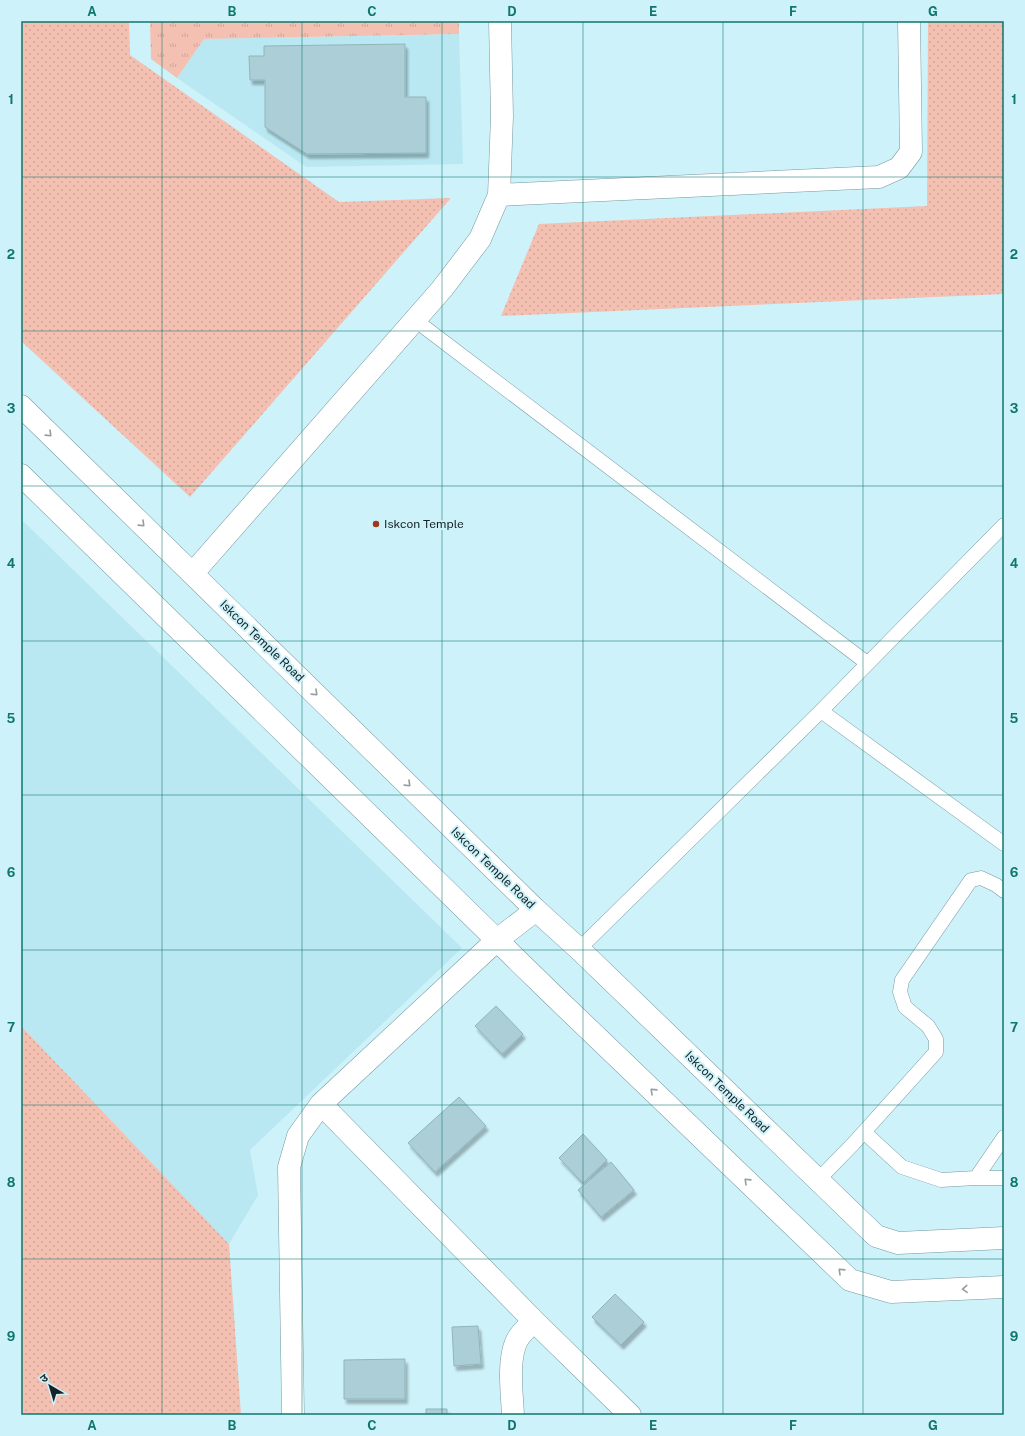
<svg xmlns="http://www.w3.org/2000/svg" width="1025" height="1436" font-family="'Public Sans','Noto Sans Devanagari',sans-serif">
  <defs>
    <pattern id="grass-tufts" width="24" height="20" patternUnits="userSpaceOnUse"><rect width="24" height="20" fill="#f4c0b2"/><path d="M3 7l-1-3M5 7V3M7 7l1-3M15 17l-1-3M17 17v-4M19 17l1-3" fill="none" stroke="#d0a599"/></pattern>
    <pattern id="park-dots" width="8" height="8" patternUnits="userSpaceOnUse"><rect width="8" height="8" fill="#f4c0b2"/><path d="M2 2h.1M6 6h.1" fill="none" stroke="#d0a599" stroke-width="1.8" stroke-linecap="round"/></pattern>
    <filter id="shadow"><feDropShadow dx="2.5" dy="4.5" stdDeviation="1" flood-color="#0004"/></filter>
  </defs>
  <rect width="100%" height="100%" fill="#cdf2f9"/>
  <path fill="#bae8f2" d="M 459,34 L 463,164 L 306,167 L 177,78 L 204,39 Z
    M 21,519 L 462,948 L 250,1150 L 258,1195 L 229,1244 L 21,1026 Z"/>
  <path fill="url(#grass-tufts)" d="M 150,21 L 459,21 L 459,34 L 204,39 L 177,78 L 151,59 Z"/>
  <path fill="url(#park-dots)" d="M 21,21 L 129,21 L 130,55 L 339,202 L 451,198 L 190,497 L 21,341 Z
    M 928,21 L 1004,21 L 1004,294 L 501,316 L 539,224 L 927,206 Z
    M 21,1026 L 229,1244 L 241,1415 L 21,1415 Z"/>
  <path fill="#accfd7" stroke="#91b4bb" filter="url(#shadow)" d="M 405,44 L 405,97 L 426,97 L 426,153 L 307,154 L 265,127 L 265,80 L 250,80 L 249,56 L 264,56 L 264,46 Z
    M 496,1006 L 523,1034 L 502,1054 L 475,1026 Z
    M 459,1097 L 486,1126 L 435,1172 L 408,1143 Z
    M 583,1134 L 607,1160 L 583,1183 L 559,1158 Z
    M 611,1162 L 634,1190 L 601,1217 L 578,1190 Z
    M 615,1294 L 644,1322 L 621,1345 L 592,1317 Z
    M 478,1326 L 481,1364 L 454,1366 L 452,1327 Z
    M 405,1359 L 405,1399 L 344,1399 L 344,1360 Z
    M 426,1409 L 447,1409 L 447,1415 L 426,1415 Z"/>
  <g fill="none" stroke-linecap="round" stroke-linejoin="round">
    <defs>
      <path id="lane" d="M 415,320 L 867,663
        M 821,711 L 1004,844
        M 579,949 L 821,711 L 1004,525
        M 864,1132 L 902,1167 L 941,1180 L 976,1178 L 1004,1137
        M 976,1178 L 1004,1178
        M 818,1180 L 854,1143 L 936,1052 L 936,1039 L 928,1026 L 905,1007 L 900,992 L 902,980 L 971,880 L 981,878 L 996,885 L 1004,891"/>
      <path id="street" d="M 499,195 L 879,177 L 899,168 L 911,152 L 909,21
        M 21,406 L 536,910 L 579,949 L 876,1236 L 898,1243 L 1004,1238
        M 21,475 L 553,995 L 850,1280 L 891,1292 L 1004,1287
        M 193,573 L 442,289 L 480,239 L 499,195 L 502,116 L 500,21
        M 321,1104 L 534,1321 L 630,1415
        M 293,1415 L 289,1167 L 298,1136 L 321,1104 L 497,940 L 536,910
        M 513,1415 C 512,1394 508,1365 515,1345 C 518,1335 527,1328 534,1321"/>
    </defs>
    <use href="#lane" stroke="#76989f" stroke-width="15"/>
    <use href="#street" stroke="#76989f" stroke-width="23"/>
    <use href="#lane" stroke="#fff" stroke-width="14"/>
    <use href="#street" stroke="#fff" stroke-width="22"/>
  </g>
  <defs><path id="oneway-chevron" d="M-2-3.5L2.5 0L-2 3.5" fill="none" stroke-width="1.6" stroke-linecap="round" stroke-linejoin="round"/></defs>
  <g stroke="#969c9d">
    <use href="#oneway-chevron" transform="translate(49 434) rotate(44)"/>
    <use href="#oneway-chevron" transform="translate(142 524) rotate(44)"/>
    <use href="#oneway-chevron" transform="translate(315 693) rotate(44)"/>
    <use href="#oneway-chevron" transform="translate(408 784) rotate(44)"/>
    <use href="#oneway-chevron" transform="translate(653 1091) rotate(-136)"/>
    <use href="#oneway-chevron" transform="translate(747 1181) rotate(-136)"/>
    <use href="#oneway-chevron" transform="translate(841 1271) rotate(-136)"/>
    <use href="#oneway-chevron" transform="translate(965 1289) rotate(177)"/>
  </g>
  <path fill="none" stroke="#0f766e" stroke-width="1" stroke-opacity="0.55" d="M 162,21 L 162,1415M 302,21 L 302,1415M 442,21 L 442,1415M 583,21 L 583,1415M 723,21 L 723,1415M 863,21 L 863,1415M 21,177 L 1004,177M 21,331 L 1004,331M 21,486 L 1004,486M 21,641 L 1004,641M 21,795 L 1004,795M 21,950 L 1004,950M 21,1105 L 1004,1105M 21,1259 L 1004,1259"/>
  <circle fill="#9f371d" stroke="#cdf2f9" stroke-width="1.5" cx="376" cy="524" r="4"/>
  <g text-anchor="middle" dominant-baseline="central" stroke-width="4" stroke-linejoin="round" paint-order="stroke">
    <g font-size="12" fill="#162326" stroke="#cdf2f9" text-anchor="start">
      <text x="384" y="524">Iskcon Temple</text>
    </g>
    <g font-size="12" fill="#162326" stroke="#cdf2f9">
      <text transform="translate(262 641) rotate(44)">Iskcon Temple Road</text>
      <text transform="translate(493 868) rotate(44)">Iskcon Temple Road</text>
      <text transform="translate(727 1092) rotate(44)">Iskcon Temple Road</text>
    </g>
  </g>
  <rect width="1025" height="1436" fill="none" stroke="#cdf2f9" stroke-width="44"/>
  <g transform="translate(50 1386) rotate(322)" stroke="#cdf2f9" stroke-width="3" paint-order="stroke">
  <path d="M0-3L7 15L0 10L-7 15Z" fill="#162326"/>
  <text y="-6" font-size="11" font-weight="bold" text-anchor="middle" fill="#162326">उ</text>
  </g>
  <rect x="22" y="22" width="981" height="1392" fill="none" stroke="#0f766e" stroke-width="1.5"/>
  <g font-size="13" text-anchor="middle" font-weight="bold" fill="#0f766e">
    <text x="92" y="16">A</text>
    <text x="232" y="16">B</text>
    <text x="372" y="16">C</text>
    <text x="512" y="16">D</text>
    <text x="653" y="16">E</text>
    <text x="793" y="16">F</text>
    <text x="933" y="16">G</text>
    <text x="11" y="104">1</text>
    <text x="1014" y="104">1</text>
    <text x="11" y="259">2</text>
    <text x="1014" y="259">2</text>
    <text x="11" y="413">3</text>
    <text x="1014" y="413">3</text>
    <text x="11" y="568">4</text>
    <text x="1014" y="568">4</text>
    <text x="11" y="723">5</text>
    <text x="1014" y="723">5</text>
    <text x="11" y="877">6</text>
    <text x="1014" y="877">6</text>
    <text x="11" y="1032">7</text>
    <text x="1014" y="1032">7</text>
    <text x="11" y="1187">8</text>
    <text x="1014" y="1187">8</text>
    <text x="11" y="1341">9</text>
    <text x="1014" y="1341">9</text>
    <text x="92" y="1430">A</text>
    <text x="232" y="1430">B</text>
    <text x="372" y="1430">C</text>
    <text x="512" y="1430">D</text>
    <text x="653" y="1430">E</text>
    <text x="793" y="1430">F</text>
    <text x="933" y="1430">G</text>
  </g>
</svg>
